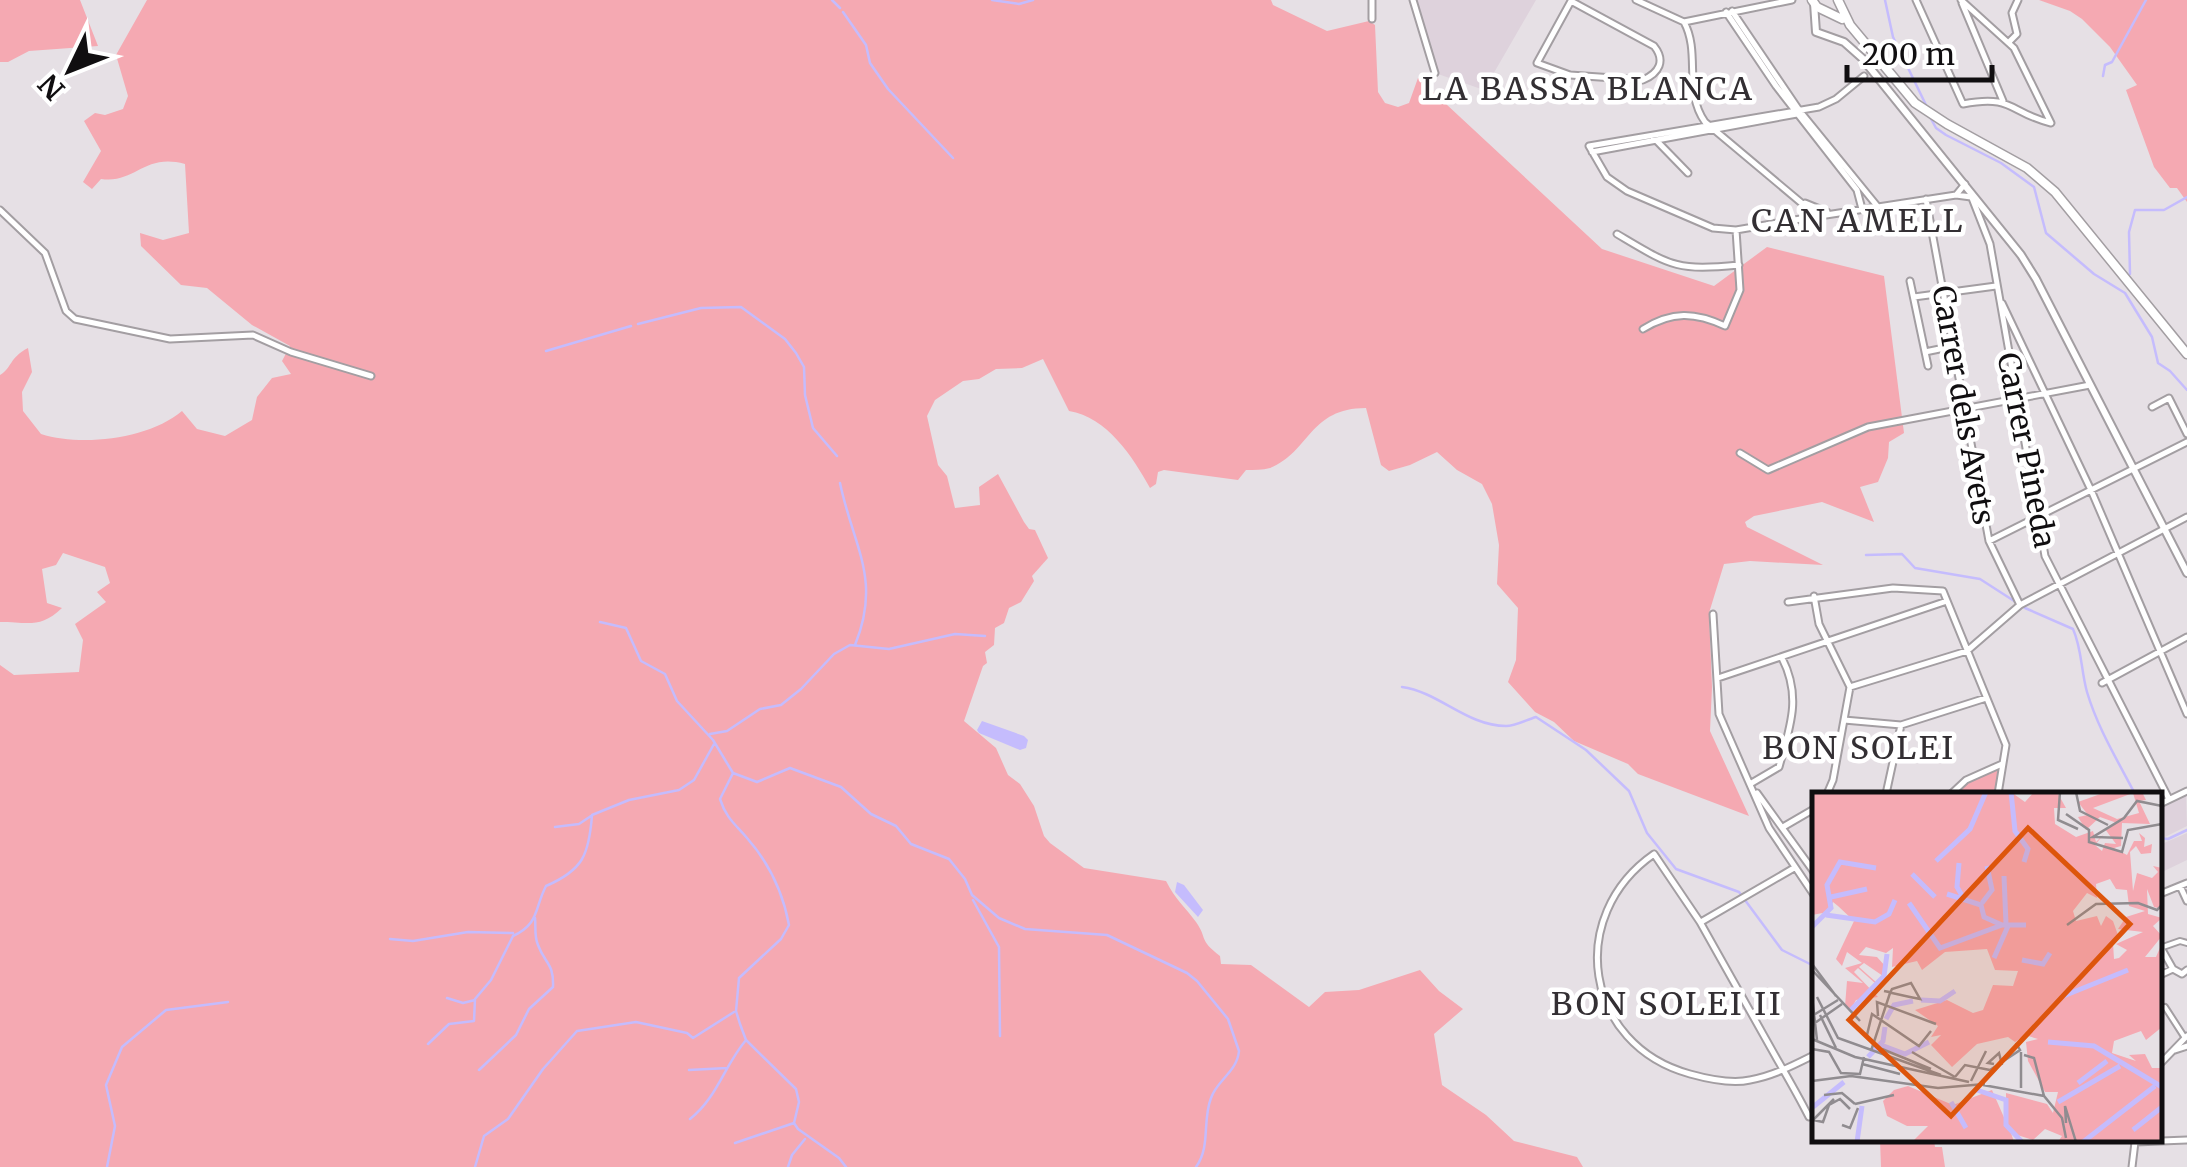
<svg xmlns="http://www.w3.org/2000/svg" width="2187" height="1167" font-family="Merriweather,serif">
  <rect width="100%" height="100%" fill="#e6e0e5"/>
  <path fill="#ded2dc" d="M 1413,0 L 1536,0 L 1484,90 L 1435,73 Z
    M 2186,795 L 2187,826 L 2163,838 L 2160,832 L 2160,808 Z
    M 2187,833 L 2187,860 L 2160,873 L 2160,841 L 2164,843 Z"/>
  <path fill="#f5a9b2" d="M 0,0 L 80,0 L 98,46 L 29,51 L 8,62 L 0,62 Z
    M 147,0 L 1271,0 L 1273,5 L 1327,31 L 1369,21 L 1375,25 L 1378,92 L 1385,103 L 1398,107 L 1409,103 L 1418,78 L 1602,249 L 1714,286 L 1767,247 L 1884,276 L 1904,433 L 1889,442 L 1888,458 L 1878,482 L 1860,487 L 1874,522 L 1822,502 L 1754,516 L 1745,522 L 1747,527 L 1823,565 L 1750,561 L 1724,564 L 1709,613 L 1712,687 L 1710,731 L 1749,816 L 1638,774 L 1628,764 L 1574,741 L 1554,722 L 1535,712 L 1508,682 L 1516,660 L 1518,608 L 1497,584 L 1499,545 L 1492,504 L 1482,484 L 1457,470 L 1437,452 L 1410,465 L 1389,471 L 1381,465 L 1366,408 C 1309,408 1310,452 1270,468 C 1263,470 1254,470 1246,470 L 1238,480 L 1164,470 L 1158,472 L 1156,484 L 1150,488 C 1133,457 1107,417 1069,411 L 1043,359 L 1022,368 L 996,369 L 979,379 L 963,381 L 935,400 L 927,416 L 938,465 L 947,476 L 955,508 L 980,505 L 979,487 L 998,474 L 1024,522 L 1029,529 L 1035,530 L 1048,558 L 1032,576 L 1034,581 L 1021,602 L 1009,608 L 1004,623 L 995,628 L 994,645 L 985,652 L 987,663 L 983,666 L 964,721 L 996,748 L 1008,775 L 1020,784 L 1034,806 L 1044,836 L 1050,843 L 1084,868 L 1166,881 C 1175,899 1185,907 1196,922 C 1208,939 1198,939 1220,956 L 1221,964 L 1251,965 L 1309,1007 L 1325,992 L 1359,990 L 1420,970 L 1439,991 L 1463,1009 L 1434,1034 L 1442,1085 L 1486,1115 L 1514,1141 L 1577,1157 L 1583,1167 L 0,1167 L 0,665 L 14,675 L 79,672 L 83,640 L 75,624 L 106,602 L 97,592 L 110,583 L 105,567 L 63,553 L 56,565 L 42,569 L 47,603 L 62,608 C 40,629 28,622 0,622 L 0,375 C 12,368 9,358 28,348 L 32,372 L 22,392 L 23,411 L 41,434 C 82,447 149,439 182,411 L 197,429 L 225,436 L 252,420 L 257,397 L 272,378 L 291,374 L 282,361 L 290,346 L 252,325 L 207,288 L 181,285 L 141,246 L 140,233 L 163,240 L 189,233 L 185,164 C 143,153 136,184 101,179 L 92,189 L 83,182 L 101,151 L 84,121 L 95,113 L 105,115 L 123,109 L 128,96 L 116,55 Z
    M 2039,0 L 2187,0 L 2187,202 L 2177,188 L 2170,188 L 2154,167 L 2126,90 L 2137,85 L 2110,47 L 2082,19 L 2070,11 Z
    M 1998,770 L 1995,794 L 1955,794 L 1962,785 Z
    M 1880,1140 L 1934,1140 L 1935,1147 L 1942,1147 L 1945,1167 L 1881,1167 Z"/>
  <path fill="#c5bcfd" d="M 982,721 L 1024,736 L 1028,740 L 1026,748 L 1020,750 L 979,733 L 977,730 Z
    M 1177,882 L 1184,885 L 1203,910 L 1198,917 L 1175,892 Z"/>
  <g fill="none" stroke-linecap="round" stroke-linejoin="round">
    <path stroke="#c5bcfd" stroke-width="2.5" d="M 832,0 L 840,8
      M 992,0 L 1019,4 L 1033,0
      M 1885,0 L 1893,37 L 1926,105
      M 843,12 L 866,45 L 870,63 L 888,89 L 953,158
      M 2103,76 L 2105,65 L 2112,62 L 2146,0
      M 1930,117 L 1936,128 L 1946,135 L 2001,163 L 2034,187 L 2046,233 L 2094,274 L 2125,293 L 2152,337 L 2158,363 L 2170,371 L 2187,390
      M 2130,274 L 2129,232 L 2135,210 L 2164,210 L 2187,197
      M 638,324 L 701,308 L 741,307 L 785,339 L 796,353 L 804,367 L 805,395 L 813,428 L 837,456
      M 546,351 L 631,326
      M 840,483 C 853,546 882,579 855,645
      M 1866,555 L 1902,554 L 1915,568 L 1980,579 L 2025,608 L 2073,629 C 2082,649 2081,671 2087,692 C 2098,729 2118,761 2135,794
      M 600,622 L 626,628 L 641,661 L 665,674 L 677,701 L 713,740 L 733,773 L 720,799 C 726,818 735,824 747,838 C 769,863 783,893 789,925 L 781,939 L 739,978 L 736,1011 L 740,1024 L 746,1040 L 796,1089 L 799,1102 L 794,1123 L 798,1129 L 839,1158 L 846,1167
      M 1402,687 C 1439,692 1467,726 1506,726 C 1515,726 1526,720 1536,717 L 1586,750 L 1629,791 L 1647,833 L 1676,869 L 1739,892 L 1782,950 L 1814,966
      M 710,734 L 727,731 L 760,709 L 781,705 L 801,689 L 834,654 L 850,645 L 889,649 L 955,634 L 985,636
      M 733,773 L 757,782 L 790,768 L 841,787 L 871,814 L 896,826 L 911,844 L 949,859 L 965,879 L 972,895 L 999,918 L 1025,929 L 1107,935 L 1187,973 L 1197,981 L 1228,1019 L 1239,1051 C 1237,1072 1217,1080 1211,1098 C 1202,1121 1211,1146 1196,1167
      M 555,827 L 579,824 L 591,816
      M 2160,838 L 2168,839 L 2187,830
      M 973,900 L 999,947 L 1000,1036
      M 390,939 L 413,941 L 468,932 L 513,933
      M 447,998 L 463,1003 L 475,1000
      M 428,1044 L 449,1024 L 474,1021 L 475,999 L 491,980 L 513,936 C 540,923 534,909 546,886 C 583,870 589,855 592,815 L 629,800 L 679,790 L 694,780 L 714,744
      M 479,1070 L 516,1035 L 529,1009 L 553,987 C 554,963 545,964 538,945 C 534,936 536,927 535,918
      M 689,1070 L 727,1068
      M 690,1119 C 717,1098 724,1066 746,1040
      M 735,1143 L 794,1123
      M 107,1167 L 115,1126 L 106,1085 L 122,1047 L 166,1010 L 228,1002
      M 475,1167 L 484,1136 L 508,1119 L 543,1069 L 577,1031 L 636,1022 L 687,1033 L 693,1038 L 734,1012
      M 788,1167 L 792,1155 L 805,1139"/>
    <defs>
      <path id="pedestrian" d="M 2160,948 L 2180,941 L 2187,943
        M 2165,1007 L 2185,1038"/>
      <path id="minor" d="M 1372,0 L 1372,19
        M 1413,0 L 1435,73
        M 1636,0 L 1684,22
        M 1916,0 L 1963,104 C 2014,94 2009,113 2051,123 L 2014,48 L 1961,0
        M 1571,1 L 1654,46 C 1666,61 1659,73 1643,80 L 1570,75 L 1537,63 L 1571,1 L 1572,0
        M 1962,3 L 2003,101
        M 1732,11 L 1799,110 L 1878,207
        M 1726,12 L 1776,86 L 1857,190 L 1862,209
        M 1684,22 C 1701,53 1683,91 1705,122 L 1811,211 L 1826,215 L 1956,195 L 1971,197
        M 1684,22 L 1792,0
        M 2010,41 L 2017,34 L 2012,13 L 2018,0
        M 1653,137 L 1688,173
        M 1592,152 L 1797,114
        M 1956,195 L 1965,184
        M 1972,198 L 1990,244 L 2045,556 L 2169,799
        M 1926,199 L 1989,541 L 2020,605
        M 1805,203 L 1827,212
        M 0,210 L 45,253 L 66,311 L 75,319 L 170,339 L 253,335 L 291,352 L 371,376
        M 1824,215 L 1736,230 L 1713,228 L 1627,191 L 1607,177 L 1589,146 L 1819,107 L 1836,99 L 1864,76
        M 1617,234 C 1671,266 1675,271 1739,265
        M 1910,281 L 1928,366
        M 1914,297 L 1996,286
        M 2002,303 L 2091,490 L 2187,714
        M 1643,329 C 1672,311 1695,312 1725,326 L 1740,290 L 1736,230
        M 1925,352 L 1954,346
        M 2152,407 L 2169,398 L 2187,434
        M 1740,453 L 1768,470 L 1868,427 L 2090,385
        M 1989,541 L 2187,442
        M 1814,596 L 1819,624 L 1850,687 L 1833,780 L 1827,794
        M 1788,602 L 1893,588 L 1943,591 L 2006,745 L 1998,794
        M 1713,614 L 1719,714 L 1769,828 L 1814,895
        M 1718,678 L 1947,601
        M 2102,683 L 2187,637
        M 1850,687 L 1967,651 L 2020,605 L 2187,517
        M 1844,720 L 1901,725 L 1986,698
        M 1750,784 L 1779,767 C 1790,727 1802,697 1782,658
        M 1757,793 L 1814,872
        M 1886,794 L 1901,725
        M 1951,794 L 1966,780 L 2002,764
        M 2160,804 L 2187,791
        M 1783,827 L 1814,809
        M 2180,886 L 2187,901
        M 2160,894 L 2187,883
        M 1701,922 L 1794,868
        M 2160,946 L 2173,969 L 2182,974 L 2187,970
        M 2160,975 L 2173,969
        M 2175,1050 L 2187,1046
        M 2160,1064 L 2187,1036
        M 1809,1117 C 1799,1097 1788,1078 1777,1059 L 1700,922 L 1654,854 C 1565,916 1584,1045 1690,1074 C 1708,1079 1732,1084 1750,1080 C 1773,1076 1794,1065 1814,1055
        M 2135,1142 L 2187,1140
        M 2132,1167 L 2135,1142"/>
      <path id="tertiary" d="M 1814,3 L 1816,32 L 1844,42 L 1862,58 L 2021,255 L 2036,279 L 2187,573"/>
      <path id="secondary" d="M 1812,0 L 1817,7 L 1842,19
        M 1838,0 L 1850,25 L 1915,103 L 1947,124 L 2027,168 L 2055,192 L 2187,354"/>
    </defs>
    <use href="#pedestrian" stroke="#a39ea2" stroke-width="8"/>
    <use href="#minor" stroke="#a39ea2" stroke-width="9"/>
    <use href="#tertiary" stroke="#a39ea2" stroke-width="10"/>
    <use href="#secondary" stroke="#a39ea2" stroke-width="11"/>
    <use href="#pedestrian" stroke="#fff" stroke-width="4"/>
    <use href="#minor" stroke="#fff" stroke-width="5"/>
    <use href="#tertiary" stroke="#fff" stroke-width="6"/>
    <use href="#secondary" stroke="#fff" stroke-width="8"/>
  </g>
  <g text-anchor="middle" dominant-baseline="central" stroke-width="9" stroke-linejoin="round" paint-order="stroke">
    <g font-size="30" fill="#100e10" stroke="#fff">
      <text transform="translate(1964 405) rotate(80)">Carrer dels Avets</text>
      <text transform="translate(2027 450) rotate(79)">Carrer Pineda</text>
    </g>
    <g font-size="32" letter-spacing="2.5" fill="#332f33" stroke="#fff">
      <text x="1588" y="89">LA BASSA BLANCA</text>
      <text x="1858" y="221">CAN AMELL</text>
      <text x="1859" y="748">BON SOLEI</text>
      <text x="1667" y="1004">BON SOLEI II</text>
    </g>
  </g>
  <g transform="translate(1812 792)">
    <rect width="350" height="350" fill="#e6e0e5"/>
    <path d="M 0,0 L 199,0 L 213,10 L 222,0 L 245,0 L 254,16 L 242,16 L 243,32 L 264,45 L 281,39 L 284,50 L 292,42 L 283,53 L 290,59 L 293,51 L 304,52 L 293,37 L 305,31 L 288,25 L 274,38 L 266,25 L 276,23 L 266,10 L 294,0 L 330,0 L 334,8 L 327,9 L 338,32 L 310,31 L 309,54 L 302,56 L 315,63 L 322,49 L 330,49 L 327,41 L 333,46 L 332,55 L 340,52 L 339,61 L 329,62 L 324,54 L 318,60 L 321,99 L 325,81 L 340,86 L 346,80 L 341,74 L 350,76 L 350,117 L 342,115 L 335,97 L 336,122 L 350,126 L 341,134 L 350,144 L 333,165 L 344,165 L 350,151 L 350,235 L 334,248 L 329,239 L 302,249 L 300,261 L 324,269 L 317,263 L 333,262 L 340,276 L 350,276 L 350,350 L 246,350 L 250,344 L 233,337 L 221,348 L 199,341 L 202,350 L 100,350 L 116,334 L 95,334 L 75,324 L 71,309 L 82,298 L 96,294 L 141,313 L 180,298 L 194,330 L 194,301 L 235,312 L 241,321 L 246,300 L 233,300 L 216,269 L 214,250 L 226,247 L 213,243 L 203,250 L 196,245 L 165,252 L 140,275 L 119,253 L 129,243 L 119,245 L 126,234 L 103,218 L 135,208 L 161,221 L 171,218 L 181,193 L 201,194 L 206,179 L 183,178 L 175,157 L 133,160 L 110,178 L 105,169 L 80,175 L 81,156 L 74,161 L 54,155 L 47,163 L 65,165 L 74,175 L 71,184 L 52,171 L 47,175 L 65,191 L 64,192 L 46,176 L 42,180 L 66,205 L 44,208 L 38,219 L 33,214 L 35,189 L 51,191 L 33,176 L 50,171 L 35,160 L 30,174 L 24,167 L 42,129 L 26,114 L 21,110 L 16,120 L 0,123 ZM 321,1 L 327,21 L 305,27 L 281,16 ZM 298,87 L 304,97 L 315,98 L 317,114 L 333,119 L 314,125 L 306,137 L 331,140 L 304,152 L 315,158 L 307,166 L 302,167 L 301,151 L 307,146 L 301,129 L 294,124 L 289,134 L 285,124 L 264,129 L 261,119 L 275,101 L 285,106 L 284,92 Z" fill="#f5a9b2" fill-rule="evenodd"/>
    <path fill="none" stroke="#c5bcfd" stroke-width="5" d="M 199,0 L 203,39 L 216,57 L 212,70M 124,69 L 158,37 L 174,0M 147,71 L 145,95 L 152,107M 100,82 L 123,105M 192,84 L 194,132M 135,102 L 169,113 L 172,125 L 190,133 L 214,133M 19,105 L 55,97M 97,111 L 128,156 L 190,133M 170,111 L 180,98 L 175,74M 14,123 L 63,130 L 77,122 L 83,108M 0,135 L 19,116 L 15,93 L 28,70 L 64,76M 182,166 L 196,134M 210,168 L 231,172 L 238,161M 249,205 L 316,178M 109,208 L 128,209 L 143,199M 38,219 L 72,184 L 75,162M 74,227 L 82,213 L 101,209M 236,250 L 282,254 L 350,295M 69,253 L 93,262 L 117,250M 56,265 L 71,249 L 73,235M 266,291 L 295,269M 165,298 L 194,308 L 194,333 L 210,350M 139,310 L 154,336M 246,310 L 308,274M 1,315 L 32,290M 321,338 L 350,315M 45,350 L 50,314M 271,350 L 343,294"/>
    <path fill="none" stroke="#908c90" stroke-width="2.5" d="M 248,0 L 246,28 L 266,37M 264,0 L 268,19 L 296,33M 254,22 L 277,38 L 277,50 L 310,60 L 316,38 L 350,32M 311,46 L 281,45 L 312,26 L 325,9 L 350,14M 255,133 L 284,112 L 326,111 L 345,118 L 350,113M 0,172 L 24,204M 0,178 L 48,229M 0,204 L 5,248M 5,205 L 26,246 L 129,283M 8,223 L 24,256M 0,224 L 26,208M 66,224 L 65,210 L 124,232M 0,233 L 30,212M 55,243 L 60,222 L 107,254 L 119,239M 0,247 L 43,265 L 157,290M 0,257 L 17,260 L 29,281 L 48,282 L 52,265M 70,257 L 119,277M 59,259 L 78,201 L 80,197 L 99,191 L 108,207 L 98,205 L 80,201 L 78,201 L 77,200 L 72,199M 100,260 L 143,285M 209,260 L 209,296M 212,263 L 222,266 L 232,304M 50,272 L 88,282M 182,272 L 176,271 L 187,261 L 190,273M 178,278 L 208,258 L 204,251M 143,285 L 153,273 L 178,278M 0,289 L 39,284 L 126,296 L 173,292M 159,289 L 174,259M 171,293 L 232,304 L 250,326 L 254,346M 12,303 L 30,301 L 43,312M 22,307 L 1,328 L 11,330 L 17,313 L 28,307 L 38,317M 43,312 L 82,303M 254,331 L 253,314 L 264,350M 30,333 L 38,336 L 46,316"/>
    <path fill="#dd550c" fill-opacity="0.15" stroke="#dd550c" stroke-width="5" d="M 216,36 L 318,132 L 139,324 L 37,228 Z"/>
    <rect width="350" height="350" fill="none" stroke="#100e10" stroke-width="5"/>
  </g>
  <g transform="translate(70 70) rotate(227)" stroke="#ffffff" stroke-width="8" paint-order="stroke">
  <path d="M0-8L18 38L0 25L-18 38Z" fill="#100e10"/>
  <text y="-15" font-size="28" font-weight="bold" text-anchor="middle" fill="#100e10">N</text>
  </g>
  <path d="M1847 65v15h145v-15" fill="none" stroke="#100e10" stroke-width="5"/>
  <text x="1862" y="65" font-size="30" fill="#100e10" stroke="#ffffff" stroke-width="8" paint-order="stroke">200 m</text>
</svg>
